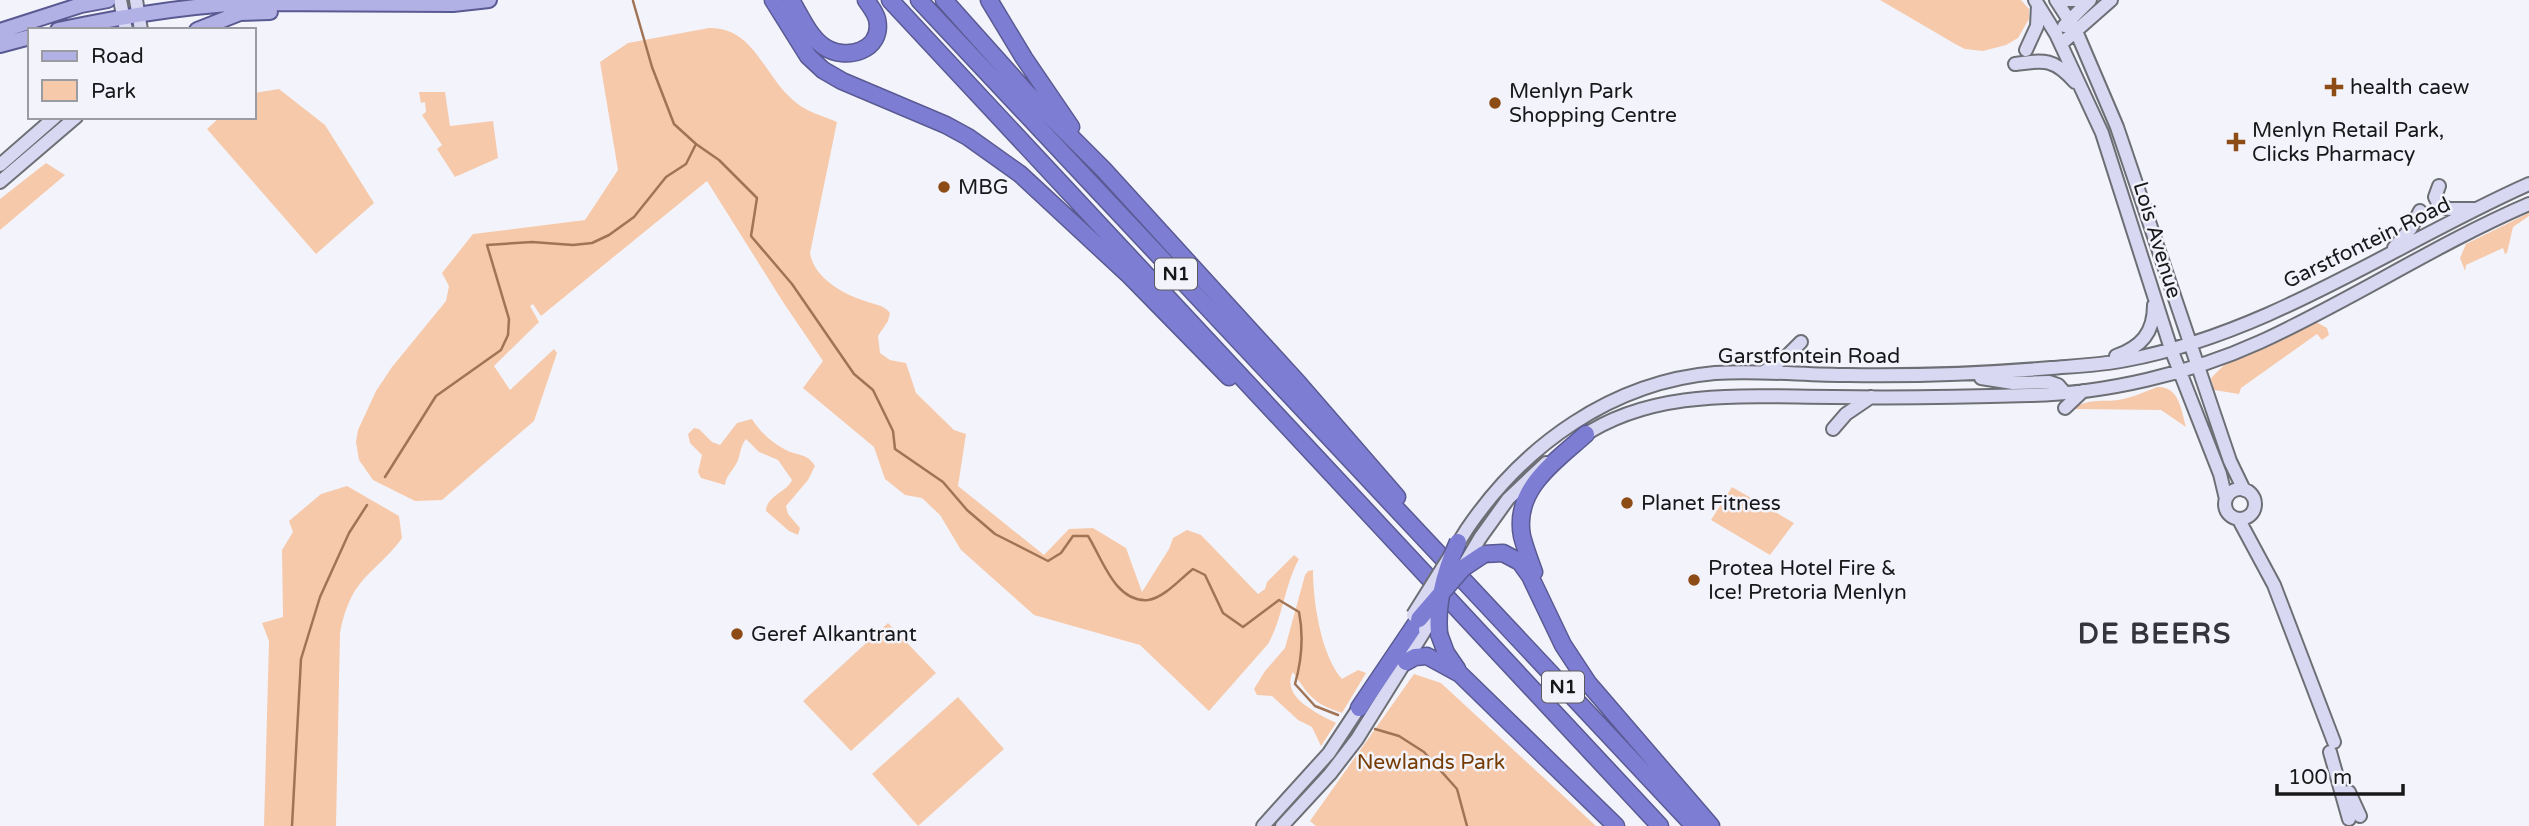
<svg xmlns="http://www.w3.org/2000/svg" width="2529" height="826" font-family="'Varela Round',sans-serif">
  <rect width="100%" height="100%" fill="#f3f4fb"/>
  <path fill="#f6c9ab" d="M 1880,0 L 2021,0 L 2029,9 L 2029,19 L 2018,38 L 2006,45 L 1983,51 L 1965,49 L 1957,45 Z
    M 709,28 C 754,27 764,76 793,100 C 804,111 823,116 837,122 L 810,253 C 814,278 843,294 865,301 C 875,305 883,304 890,313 L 888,321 L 878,336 L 880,353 L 890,360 L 906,363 L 916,393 L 954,430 L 966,434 L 958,486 L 1044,555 L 1069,529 L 1093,528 L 1126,548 L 1142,592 L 1169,549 L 1173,538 L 1187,530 L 1201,535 L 1258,594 L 1265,589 L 1267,582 L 1294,555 L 1299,559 C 1284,586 1283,618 1268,644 L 1209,711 L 1140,645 L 1034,615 L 961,550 L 940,515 L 922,498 L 905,495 L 885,479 L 874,447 L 803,388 L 823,361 L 783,302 L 707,181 L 541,316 L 533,304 L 530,306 L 539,322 L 494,366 L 510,390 L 554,349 L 557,353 L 534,421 L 442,500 L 415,501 L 373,480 L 359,460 L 356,442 L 358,430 L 376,391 L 392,367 L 446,301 L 449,286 L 442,273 L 473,234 L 585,220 L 618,170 L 600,62 L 628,43 Z
    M 279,89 L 325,125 L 374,203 L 316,254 L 207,129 L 220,117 L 254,117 L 254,93 Z
    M 419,92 L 445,92 L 450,126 L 493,121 L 498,158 L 455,177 L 437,149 L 442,145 L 422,115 L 426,112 L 425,102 L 421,103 Z
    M 46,163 L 65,175 L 0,230 L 0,199 Z
    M 2529,213 L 2529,216 L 2513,227 L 2507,253 L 2505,254 L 2503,248 L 2466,265 L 2465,271 L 2460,258 L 2466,244 Z
    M 2312,323 L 2318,323 L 2327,328 L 2329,335 L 2322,340 L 2317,334 L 2241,388 L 2239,394 L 2214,390 L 2211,378 L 2224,365 Z
    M 2157,387 C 2179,386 2181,409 2186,427 L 2161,410 L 2074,409 C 2086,398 2104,402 2118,400 C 2132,398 2144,392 2157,387 Z
    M 752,419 C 761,433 772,443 786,450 C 798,456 807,453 815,466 L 808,480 L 786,506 L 788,514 L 800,528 L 798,535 L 789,531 L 766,511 C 767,495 786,493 792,480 L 778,460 L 759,452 L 746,439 C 740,447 741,452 738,460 C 734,470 726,475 725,485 L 701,478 L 698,472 L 702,455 L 690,443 L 688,434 L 694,428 L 699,429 L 712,442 L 720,445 L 737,423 Z
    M 347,486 L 399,516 L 402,538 C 390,556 372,568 359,585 C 349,598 343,616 340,633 L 336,826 L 264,826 L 269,641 L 262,623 L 283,617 L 282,550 L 293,532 L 289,521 L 321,494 Z
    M 1732,487 L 1794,523 L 1770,555 L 1711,520 Z
    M 1313,570 C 1313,602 1321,655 1342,679 L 1358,670 L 1366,673 L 1342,713 C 1314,704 1308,695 1293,672 C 1280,697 1318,714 1336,723 L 1321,746 L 1312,727 L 1298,720 L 1272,696 L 1257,695 L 1254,689 L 1265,671 L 1285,648 L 1305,575 L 1308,571 Z
    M 888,623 L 936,673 L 851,751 L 803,701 Z
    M 1414,674 L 1441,683 L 1596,826 L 1316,826 L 1310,821 Z
    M 958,697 L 1004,749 L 918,826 L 872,774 Z"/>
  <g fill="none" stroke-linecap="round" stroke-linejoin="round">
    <path stroke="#a17456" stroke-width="2.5" d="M 696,144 L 719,160 L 757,198 L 751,236 L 792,284 L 854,374 L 873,390 L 893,431 L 895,449 L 943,482 L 967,510 L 995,534 L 1048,561 L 1061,553 L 1073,536 L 1088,536 C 1102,558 1115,603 1148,600 C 1164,598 1181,578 1193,569 L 1205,575 L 1223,613 L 1243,627 L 1279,600 L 1299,612 C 1304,637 1302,659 1295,684 L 1315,706 L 1338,715
      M 385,477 L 436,396 L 501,350 L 508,335 L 509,319 L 487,245 L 532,242 L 573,245 L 592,243 L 609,235 L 634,217 L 666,177 L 686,164 L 696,144 L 674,124 L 652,67 L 633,1
      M 1375,729 L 1399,736 L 1424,752 L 1457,789 L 1467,826
      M 292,826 L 301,659 L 320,597 L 349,533 L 367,505"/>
    <defs>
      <path id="secondary" d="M 120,0 L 126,30
        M 136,0 L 141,30
        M 2035,0 L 2056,34 L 2102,133 L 2171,349 L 2220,474 L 2226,499
        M 2056,0 L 2076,31 L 2117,127 L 2230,461 L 2244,490
        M 2068,0 L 2080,0
        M 2064,26 L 2090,0
        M 2061,44 L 2111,0
        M 2026,50 L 2037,26 L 2038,5
        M 2015,64 C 2044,60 2054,58 2075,82
        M 0,165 L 55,117
        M 0,182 L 76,117
        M 2439,186 L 2435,197 L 2439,205 L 2449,209 L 2475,209
        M 2394,248 L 2411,228 L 2420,211
        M 2116,356 C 2141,347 2154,333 2154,305
        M 1764,372 L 1787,356 L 1801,342
        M 1981,378 L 2013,383 L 2049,382 L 2058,385 L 2064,392
        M 2065,408 L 2083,391
        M 1833,429 L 1846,414 L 1871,397
        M 1580,438 C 1654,387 1748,397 1833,397 C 1898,398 1963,397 2029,395 C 2104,394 2192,373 2260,342 C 2352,300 2436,244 2529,204
        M2225 504a15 15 0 1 1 30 0a15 15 0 1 1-30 0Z
        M 2239,520 L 2274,585 L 2334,742
        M 1467,529 C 1524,445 1612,382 1715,373 C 1759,370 1803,375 1848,375 C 1917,376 1982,374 2051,368 C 2076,366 2101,365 2126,360 C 2271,333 2396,243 2529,184
        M 1480,538 L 1508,499 L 1546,463
        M 2330,752 L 2349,819
        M 2349,792 L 2360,816
        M 1263,826 L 1329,753 L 1362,703
        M 1282,826 L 1330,774 L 1357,739 L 1425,630"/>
      <path id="primary" d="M 58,30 C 121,17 177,7 242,3 L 453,4 L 489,0
        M 197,30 L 240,13 L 270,12
        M 0,31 L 81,5 L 108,0
        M 0,45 L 30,37"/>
      <path id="highway" d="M 773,0 L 808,56 L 823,70 L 842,81 L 946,125 L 968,137 L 1020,174 L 1130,276 L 1229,377
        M 791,0 C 800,15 809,36 823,46 C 845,62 884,51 877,19 C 875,12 870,6 866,0
        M 890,0 L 1660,826
        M 919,0 L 1694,826
        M 944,0 L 1028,94 L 1103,169 L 1299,384 L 1397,497
        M 989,0 L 1024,58 L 1071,127
        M 1484,554 L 1503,553 L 1520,562 L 1530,576 L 1563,645 L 1588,683 L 1711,826
        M 1534,572 C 1530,561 1525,548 1522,536 C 1513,489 1556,461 1586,434
        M 1439,634 L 1446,653 L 1457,669
        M 1406,662 L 1415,657 L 1427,656 L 1460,674 L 1616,826
        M 1359,708 L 1419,619"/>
    </defs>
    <use href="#secondary" stroke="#6e6f75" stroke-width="16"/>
    <use href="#primary" stroke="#5a5a93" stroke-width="18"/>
    <use href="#highway" stroke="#5a5a93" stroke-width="19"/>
    <use href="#secondary" stroke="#d8d8f2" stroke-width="12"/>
    <use href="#primary" stroke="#b2b1e5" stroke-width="14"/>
    <use href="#highway" stroke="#7e7dd4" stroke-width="16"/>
    <defs>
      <path id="secondary-bridge" d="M 1464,565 L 1480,538
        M 1413,615 L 1467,529
        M 1425,630 L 1438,607"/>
      <path id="highway-bridge" d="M 1419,619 L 1463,568 L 1484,554
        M 1439,634 C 1436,601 1445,571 1458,542"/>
    </defs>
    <use href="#secondary-bridge" stroke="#6e6f75" stroke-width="16" stroke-linecap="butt"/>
    <use href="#highway-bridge" stroke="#5a5a93" stroke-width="19" stroke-linecap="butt"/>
    <use href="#secondary-bridge" stroke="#d8d8f2" stroke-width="12"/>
    <use href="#highway-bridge" stroke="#7e7dd4" stroke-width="16"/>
  </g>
  <g fill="#8d4c16" stroke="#f3f4fb" stroke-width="2.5">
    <path d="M2330.5 76.5h7v7h7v7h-7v7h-7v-7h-7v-7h7z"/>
    <circle cx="1495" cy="103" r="7"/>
    <path d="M2232.5 131.5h7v7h7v7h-7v7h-7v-7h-7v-7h7z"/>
    <circle cx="944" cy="187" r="7"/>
    <circle cx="1627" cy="503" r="7"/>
    <circle cx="1694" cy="580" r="7"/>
    <circle cx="737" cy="634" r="7"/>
  </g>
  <g text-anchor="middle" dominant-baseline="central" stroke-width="5" stroke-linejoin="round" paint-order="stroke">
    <g fill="#f3f4fb" stroke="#5a5a5e" stroke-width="2">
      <rect x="1155" y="258.5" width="42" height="31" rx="5"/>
      <rect x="1542" y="671.5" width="42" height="31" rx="5"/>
    </g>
    <g font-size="19" font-weight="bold" fill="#18181b">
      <text x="1176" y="274">N1</text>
      <text x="1563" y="687">N1</text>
    </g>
    <g font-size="21" fill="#18181b" stroke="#f3f4fb" text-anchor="start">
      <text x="2350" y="87">health caew</text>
      <text x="1509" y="91">Menlyn Park<tspan x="1509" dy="24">Shopping Centre</tspan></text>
      <text x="2252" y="130">Menlyn Retail Park,<tspan x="2252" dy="24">Clicks Pharmacy</tspan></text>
      <text x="958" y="187">MBG</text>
      <text x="1641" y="503">Planet Fitness</text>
      <text x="1708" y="568">Protea Hotel Fire &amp;<tspan x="1708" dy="24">Ice! Pretoria Menlyn</tspan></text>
      <text x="751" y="634">Geref Alkantrant</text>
    </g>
    <g font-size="21" fill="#18181b" stroke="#f3f4fb">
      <text transform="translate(2157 240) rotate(73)">Lois Avenue</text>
      <text transform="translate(2367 243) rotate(-26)">Garstfontein Road</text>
      <text x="1809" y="356">Garstfontein Road</text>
    </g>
    <g font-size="21" fill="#773c04" stroke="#f3f4fb">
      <text x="1431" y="762">Newlands Park</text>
    </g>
    <g font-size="28" font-weight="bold" letter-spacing="2" fill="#35353b" stroke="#f3f4fb">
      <text x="2155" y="634">DE BEERS</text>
    </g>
  </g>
  <rect x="28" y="28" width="228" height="91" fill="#f3f4fb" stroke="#9b9ca1" stroke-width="2"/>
  <rect x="42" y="51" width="35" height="10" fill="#b2b1e5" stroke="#9b9ca1" stroke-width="2"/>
  <text x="91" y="63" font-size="21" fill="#18181b">Road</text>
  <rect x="42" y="80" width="35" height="21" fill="#f6c9ab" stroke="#9b9ca1" stroke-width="2"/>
  <text x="91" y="98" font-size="21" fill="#18181b">Park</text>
  <path d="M2277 784v10h126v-10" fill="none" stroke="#18181b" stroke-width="3.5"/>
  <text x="2288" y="784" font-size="21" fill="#18181b" stroke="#f3f4fb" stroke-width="5" paint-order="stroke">100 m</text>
</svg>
